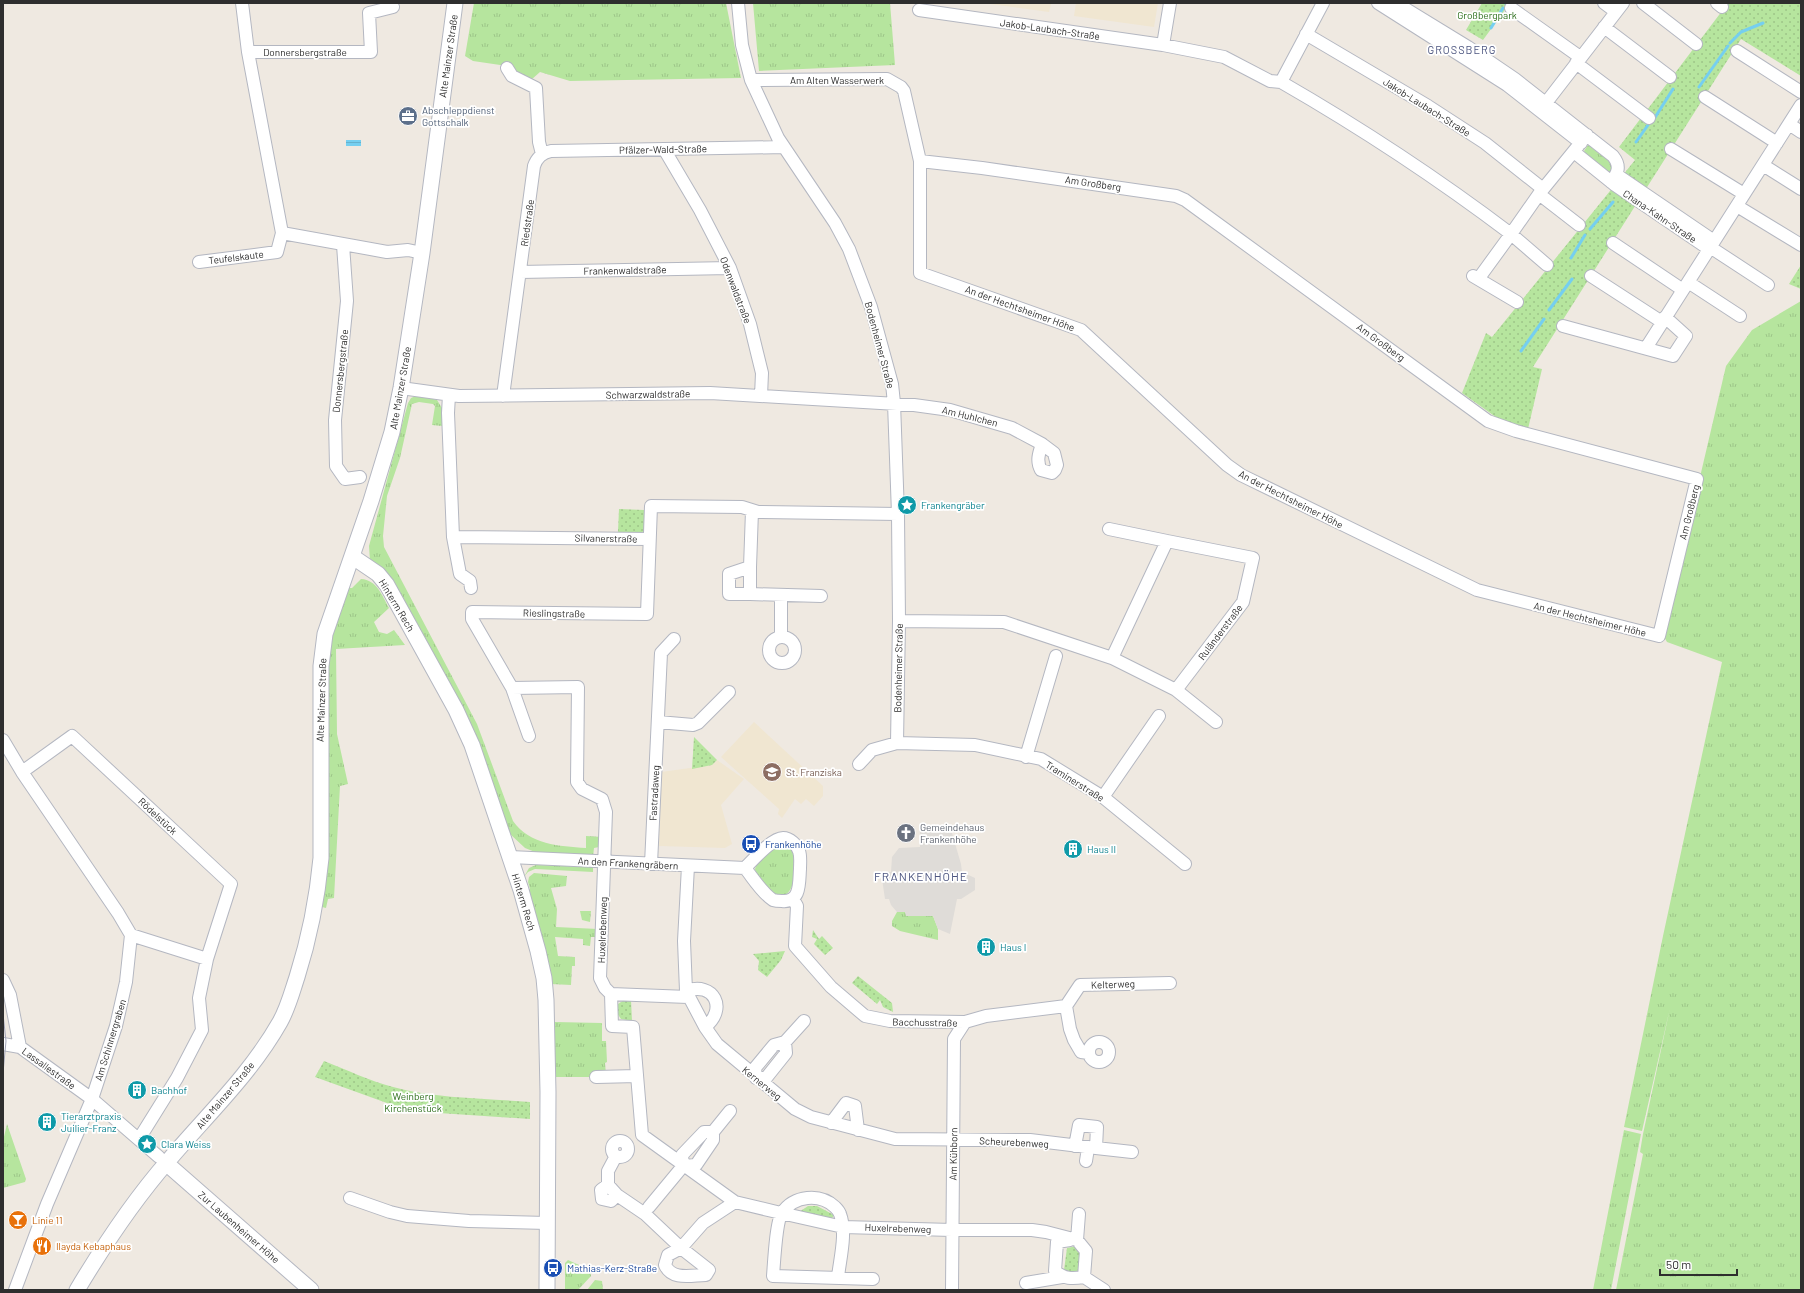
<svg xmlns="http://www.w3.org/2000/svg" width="1804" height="1293" font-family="Barlow,sans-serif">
  <defs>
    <pattern id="grass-tufts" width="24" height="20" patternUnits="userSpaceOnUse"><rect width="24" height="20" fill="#b6e59e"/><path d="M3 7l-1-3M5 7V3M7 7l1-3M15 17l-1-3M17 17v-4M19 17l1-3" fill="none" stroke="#9dc588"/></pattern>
    <pattern id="park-dots" width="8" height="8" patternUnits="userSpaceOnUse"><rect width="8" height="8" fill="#b6e59e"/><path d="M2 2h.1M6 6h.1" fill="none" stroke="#9dc588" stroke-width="1.8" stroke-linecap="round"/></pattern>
    <pattern id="water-rules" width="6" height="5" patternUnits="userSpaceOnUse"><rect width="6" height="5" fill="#75cff0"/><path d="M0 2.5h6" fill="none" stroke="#66b2ce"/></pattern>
  </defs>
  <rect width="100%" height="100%" fill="#efe9e1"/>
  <path fill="#f0e6d1" d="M 983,3 L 1047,3 L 1051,4 L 1049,12 Z
    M 1076,3 L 1158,3 L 1154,27 L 1074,16 Z
    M 754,722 L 823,786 L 823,796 L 814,806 L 806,799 L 801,804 L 795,799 L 782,818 L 778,814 L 779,809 L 721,757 Z
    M 717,760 L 744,779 L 721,805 L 732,844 L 725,848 L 659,846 L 661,772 L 712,765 Z"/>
  <path fill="url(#grass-tufts)" d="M 474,3 L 726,3 L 741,78 L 570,81 L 540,72 L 531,80 L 507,66 L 473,61 L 465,56 Z
    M 753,3 L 890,3 L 895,65 L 759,71 Z
    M 1588,145 L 1610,161 L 1613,165 L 1611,171 L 1609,173 L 1586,155 L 1584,151 Z
    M 1801,301 L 1801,1290 L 1616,1290 L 1643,1154 L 1640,1152 L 1643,1134 L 1670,1008 L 1642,1131 L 1624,1127 L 1663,936 L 1722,662 L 1667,642 L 1663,635 L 1726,366 L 1752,330 Z
    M 418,395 L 437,400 L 442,408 L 442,426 L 432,425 L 435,406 L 433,404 L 419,402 L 412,404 L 400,458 L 387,496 L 383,536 L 384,547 L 477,724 L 513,821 C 530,845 559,846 586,848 L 586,836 L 603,837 L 599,847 L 594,848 L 593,857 L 540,854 L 525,848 L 510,834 L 486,765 L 370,561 L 369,546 L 408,403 L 411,398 Z
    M 361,579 C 377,580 382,595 389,608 L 374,622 L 379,632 L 387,634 L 394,630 L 405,645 L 336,649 L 337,734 L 348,784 L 340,786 L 334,898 L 328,899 L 326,908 L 322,907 L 328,864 L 329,821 L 326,740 L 327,649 L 349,588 L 352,588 Z
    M 781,843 L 787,844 L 795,852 C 794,869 798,889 782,897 C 772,894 756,880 755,869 C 758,858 772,850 781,843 Z
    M 536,865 L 593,867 L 593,872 L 535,869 L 528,872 L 524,877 L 529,868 Z
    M 534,873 L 567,876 L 566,886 L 551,888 L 557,909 L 556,927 L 598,929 L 598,937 L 591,937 L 590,946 L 583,945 L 583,939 L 555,937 L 558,956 L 575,957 L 575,966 L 572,966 L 571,985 L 551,984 L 547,956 L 527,891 L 530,889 L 528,882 L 529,877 Z
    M 580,911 L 591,911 L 590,922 L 582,920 Z
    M 897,912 L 905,912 L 907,916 L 933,916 L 938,929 L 938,940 L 900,931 L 892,926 L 892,921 Z
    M 555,1022 L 602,1023 L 602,1041 L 606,1041 L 607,1062 L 605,1063 L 606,1074 L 595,1077 L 555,1077 Z
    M 7,1124 L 26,1179 L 25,1182 L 3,1188 L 3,1141 Z
    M 1624,1130 L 1641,1134 L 1611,1290 L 1593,1290 Z
    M 568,1260 L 590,1270 L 591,1276 L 578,1290 L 565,1290 L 565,1263 Z
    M 595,1280 L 602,1281 L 603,1290 L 587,1290 Z"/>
  <path fill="url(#park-dots)" d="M 1482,3 L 1510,3 L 1483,40 L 1466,30 Z
    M 1722,3 L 1801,3 L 1801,76 L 1741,39 L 1533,367 L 1542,369 L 1528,429 L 1500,420 L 1462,393 L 1486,333 L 1492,337 L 1635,160 L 1619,147 L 1722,11 Z
    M 1801,265 L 1801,289 L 1789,284 Z
    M 619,509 L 644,510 L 644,531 L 641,533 L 618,532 Z
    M 694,737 L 717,760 L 712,765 L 692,769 Z
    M 813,930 L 819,939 L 822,936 L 833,948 L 825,955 L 814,944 L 817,939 L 812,937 Z
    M 785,951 L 781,960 L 767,977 L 758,970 L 759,961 L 753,954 Z
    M 858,976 L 892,1003 L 893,1012 L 883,1007 L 880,1000 L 877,1004 L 852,983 Z
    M 624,1000 L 631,1000 L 632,1021 L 621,1019 L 617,1013 L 618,1004 Z
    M 324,1061 C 347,1070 370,1081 393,1087 C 437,1099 485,1098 530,1102 L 530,1119 L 409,1111 L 315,1077 Z
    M 808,1206 L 817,1206 L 834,1215 L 831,1220 L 799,1212 Z
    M 1072,1247 L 1078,1247 L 1081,1250 L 1077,1274 L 1066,1273 L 1064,1270 L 1067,1248 Z"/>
  <path fill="#dfdcd8" d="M 920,825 L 939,826 L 952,833 L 961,864 L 962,872 L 975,878 L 975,890 L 961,899 L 957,899 L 950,934 L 938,929 L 933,916 L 906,916 L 905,912 L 897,912 L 891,905 L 889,899 L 885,899 L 881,872 L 891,872 L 892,857 L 899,848 L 920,847 Z"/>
  <path fill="url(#water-rules)" d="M 346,140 L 361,140 L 361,146 L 346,146 Z"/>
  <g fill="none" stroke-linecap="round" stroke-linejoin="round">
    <path stroke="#75cff0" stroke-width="3" d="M 1506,4 L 1507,3
      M 1491,28 L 1503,8
      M 1730,43 L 1741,32 L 1763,23
      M 1699,87 L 1728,46
      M 1654,119 L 1673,89
      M 1636,142 L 1648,125
      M 1590,229 L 1613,202
      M 1571,258 L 1585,235
      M 1549,310 L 1572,279
      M 1521,351 L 1544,319"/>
    <defs>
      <path id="minor" d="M 242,3 L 248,52 L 282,233 L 387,252 L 408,250 L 422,253
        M 738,3 L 742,45 L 751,80 L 778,138 L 835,223 L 849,249 L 871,307 L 892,384 L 894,403 L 898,514 L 899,621 L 897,743
        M 1378,3 L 1507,85 L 1581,143
        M 1396,3 L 1468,47 L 1515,79 L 1613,156 C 1621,166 1618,173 1611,182
        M 1604,3 L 1616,12
        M 1643,3 L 1696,44
        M 1717,3 L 1722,7
        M 1511,8 L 1580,57
        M 919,10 L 1163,45 L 1224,57 L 1270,81 L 1281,82 C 1361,128 1437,178 1511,234 L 1539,194 L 1587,135
        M 1604,27 L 1670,77
        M 1306,34 L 1428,106 L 1485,143 L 1543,189
        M 1163,45 L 1170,3
        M 1737,51 L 1801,92
        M 248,52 L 371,52 L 369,13 L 393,7
        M 1576,63 L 1649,118
        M 507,68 L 512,76 L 536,88 L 539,142 L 542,154
        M 751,80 L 887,79 L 901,87 L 904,91 L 920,161 L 920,273 L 1081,330 L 1227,465 L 1241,475 L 1477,590 L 1659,636 L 1697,479 L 1516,431 L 1488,421 L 1185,200 L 1176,196 L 982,168 L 920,161
        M 1281,82 L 1323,3
        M 1705,97 L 1777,143
        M 1542,108 L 1623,3
        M 1789,124 L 1801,132
        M 664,149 L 700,210 L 730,268 L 750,324 L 762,373 L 761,396
        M 1671,149 L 1744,194
        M 1574,152 L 1615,185 L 1709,249
        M 1763,165 L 1801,189
        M 1617,175 L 1714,241
        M 1539,194 L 1579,225
        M 1737,206 L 1801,245
        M 1613,243 L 1683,290
        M 343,245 L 347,301 L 335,420 L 336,466 L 345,479 L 360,477
        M 1710,247 L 1768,285
        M 199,262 L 277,252 L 282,233
        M 520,272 L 730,268
        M 1473,276 L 1517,302
        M 1591,276 L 1662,322
        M 1479,278 L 1511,234 L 1547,265
        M 1688,282 L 1740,316
        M 1563,326 L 1673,356 L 1686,336 L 1665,317
        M 1646,348 L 1801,105
        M 401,388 L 459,396 L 710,393 L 914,405 L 950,410 L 1012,428 L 1042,444 L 1054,453 L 1057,465 L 1055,470 L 1052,473 L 1041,470 C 1036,461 1039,453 1042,444
        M 449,395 L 448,413 L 453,537 L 649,539
        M 503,396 L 534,166 C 537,157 542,153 551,151 L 784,147
        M 898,514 L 758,512 L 742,507 L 651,506 L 647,614 L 472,612 L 472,619 L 512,688 L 578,687 L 577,782 L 582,789 L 602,799 L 606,812 L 600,978 L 605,988 L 611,994 L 612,1026 L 633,1027 L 642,1135 L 735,1202 L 781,1213 L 843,1227 L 952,1230 L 1032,1230 L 1046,1232 L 1077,1240 L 1079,1214
        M 1109,529 L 1167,541
        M 453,537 L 460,574 L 470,581 L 471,588
        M 750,567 L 750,594 L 821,596
        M 750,594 L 729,594 L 729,574 L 750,567 L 752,511
        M 781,595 L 781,636
        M 899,621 L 1004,622 L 1112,658 L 1176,690 L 1243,602 L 1253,558 L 1167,541 L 1112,658
        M769 650a13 13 0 1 1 26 0a13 13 0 1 1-26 0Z
        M 512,688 L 529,736
        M 1176,690 L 1216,722
        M 658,722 L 693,725 L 698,723 L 729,692
        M 3,740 L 22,772 L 118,913 L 131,935 L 126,982 L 116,1026 L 92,1099 L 47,1204 L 15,1290
        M 1026,757 L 1056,656
        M 859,764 L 872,750 L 897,743 L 975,745 L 1041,759 L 1103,797 L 1185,864
        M 22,772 L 72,736 L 231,884 L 207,959 L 199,998 L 202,1030 L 177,1078 L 139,1139
        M 1103,797 L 1159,716
        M 510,857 L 745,868 C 753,860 772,838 783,838 C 790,838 797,845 799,851 C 801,856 800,863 800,869 C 799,882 801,903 782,901 C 779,901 776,901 773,900 C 762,893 753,878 745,868
        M 651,864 L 661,653 L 674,639
        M 688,866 L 684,941 L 686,991 L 705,1027 L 717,1044 L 795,1109 L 811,1117 L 895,1139 L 1030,1140 L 1096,1148 L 1097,1127 L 1079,1125 L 1075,1146
        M 793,899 L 797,906 L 795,946 L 831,987 L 865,1016 L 890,1021 L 965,1022 L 986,1016 L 1066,1006 L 1070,1029 L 1074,1040 L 1081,1052 L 1089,1053
        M 131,935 L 207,959
        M 3,980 L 10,995 L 20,1047
        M 686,991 C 714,981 728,1009 705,1027
        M 611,994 L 688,997
        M 1066,1006 L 1080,985 L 1170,983
        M 785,1042 L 786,1053 L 766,1078 L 756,1078 L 755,1068 L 774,1045 L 785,1042 L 804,1021
        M1089 1052a10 10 0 1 1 20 0a10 10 0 1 1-20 0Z
        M 3,1044 L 20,1047 L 92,1099 L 159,1157
        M 596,1077 L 637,1076
        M 831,1123 L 846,1103 L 855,1106 L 858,1130
        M612 1149a8 8 0 1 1 16 0a8 8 0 1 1-16 0Z
        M 1096,1148 L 1132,1152
        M 616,1156 L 608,1171 L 608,1185 L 617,1195 L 645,1214 L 681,1248 L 709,1270 L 706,1275 C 692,1275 672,1281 665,1265 L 668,1255 L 681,1248 L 703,1223 L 735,1202
        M 1086,1161 L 1088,1148
        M 683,1166 L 682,1155 L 704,1132 L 713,1132
        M 608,1185 L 601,1190 L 602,1199 L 611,1201 L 617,1195
        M 350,1198 L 390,1212 L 407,1216 L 469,1221 L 547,1223
        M 649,1207 L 683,1166 L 696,1165 L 713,1140 L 713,1132 L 730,1111
        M 1070,1240 L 1057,1242 L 1055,1271 C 1064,1279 1072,1279 1084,1277 L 1086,1251 L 1077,1240
        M 838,1277 C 840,1258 847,1233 840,1214 C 839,1211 837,1209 835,1207 C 820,1193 794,1195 782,1213 C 776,1221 774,1264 773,1276 L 873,1279
        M 1084,1277 L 1104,1290
        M 1026,1283 L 1062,1277
        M 952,1290 L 954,1039 L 965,1022"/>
      <path id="tertiary" d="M 353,557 L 378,574 L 387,585 L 456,710 L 472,745 L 521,890 L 538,951 L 544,978 L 546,1000 L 548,1092 L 547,1290
        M 166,1163 L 311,1290
        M 77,1290 C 104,1245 133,1201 168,1161 C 206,1116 250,1075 280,1022 C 288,1008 292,992 297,977 C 310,936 317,901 321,858 L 321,666 L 325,634 L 371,501 L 392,432 L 401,388 L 422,253 L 455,3"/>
    </defs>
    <use href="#minor" stroke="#b4b7c1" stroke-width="14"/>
    <use href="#tertiary" stroke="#b4b7c1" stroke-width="17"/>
    <use href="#minor" stroke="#fff" stroke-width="12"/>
    <use href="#tertiary" stroke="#fff" stroke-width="15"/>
    <path stroke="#a3a6b8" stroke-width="1" d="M 3,1014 L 6,1041 L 3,1073"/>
  </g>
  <defs>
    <symbol id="office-disc" viewBox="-11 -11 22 22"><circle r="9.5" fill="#5c6f8a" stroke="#fff"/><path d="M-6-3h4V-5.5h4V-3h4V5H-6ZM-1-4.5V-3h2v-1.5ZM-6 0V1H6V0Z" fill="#fff"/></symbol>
    <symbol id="sight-disc" viewBox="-11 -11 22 22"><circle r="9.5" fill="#0f9aa8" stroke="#fff"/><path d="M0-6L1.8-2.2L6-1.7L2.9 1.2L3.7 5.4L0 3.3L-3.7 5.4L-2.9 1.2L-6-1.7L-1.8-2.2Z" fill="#fff"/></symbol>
    <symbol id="school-disc" viewBox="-11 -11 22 22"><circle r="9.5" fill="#8d6e63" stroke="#fff"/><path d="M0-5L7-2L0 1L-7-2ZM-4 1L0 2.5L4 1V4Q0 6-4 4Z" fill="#fff"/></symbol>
    <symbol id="church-disc" viewBox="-11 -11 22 22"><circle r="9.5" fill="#6b7280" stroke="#fff"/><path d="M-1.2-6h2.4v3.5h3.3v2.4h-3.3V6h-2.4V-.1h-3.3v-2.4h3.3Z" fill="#fff"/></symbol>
    <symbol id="bus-disc" viewBox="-11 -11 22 22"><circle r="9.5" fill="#1a4fb4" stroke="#fff"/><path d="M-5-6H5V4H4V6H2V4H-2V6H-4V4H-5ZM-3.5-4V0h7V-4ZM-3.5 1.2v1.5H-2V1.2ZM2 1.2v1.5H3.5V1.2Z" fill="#fff"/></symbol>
    <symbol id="building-disc" viewBox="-11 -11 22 22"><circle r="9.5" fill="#0f9aa8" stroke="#fff"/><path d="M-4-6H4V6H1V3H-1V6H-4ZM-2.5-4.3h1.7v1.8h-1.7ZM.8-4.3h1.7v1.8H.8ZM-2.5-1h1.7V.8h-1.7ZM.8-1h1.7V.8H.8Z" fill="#fff"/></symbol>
    <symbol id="bar-disc" viewBox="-11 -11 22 22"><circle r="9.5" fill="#e8710a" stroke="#fff"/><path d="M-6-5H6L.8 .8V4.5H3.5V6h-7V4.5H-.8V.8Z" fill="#fff"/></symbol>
    <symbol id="restaurant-disc" viewBox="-11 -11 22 22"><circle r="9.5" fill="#e8710a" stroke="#fff"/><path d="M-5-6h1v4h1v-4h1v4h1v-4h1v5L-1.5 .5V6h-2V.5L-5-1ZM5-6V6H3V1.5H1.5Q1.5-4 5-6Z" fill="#fff"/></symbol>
  </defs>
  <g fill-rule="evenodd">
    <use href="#office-disc" x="397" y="105" width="22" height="22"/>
    <use href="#sight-disc" x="896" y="494" width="22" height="22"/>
    <use href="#school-disc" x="761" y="761" width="22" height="22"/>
    <use href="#church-disc" x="895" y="822" width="22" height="22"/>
    <use href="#bus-disc" x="740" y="833" width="22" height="22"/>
    <use href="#building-disc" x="1062" y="838" width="22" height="22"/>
    <use href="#building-disc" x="975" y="936" width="22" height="22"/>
    <use href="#building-disc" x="126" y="1079" width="22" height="22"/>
    <use href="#building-disc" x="36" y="1111" width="22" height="22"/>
    <use href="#sight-disc" x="136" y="1133" width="22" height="22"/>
    <use href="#bar-disc" x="7" y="1209" width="22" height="22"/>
    <use href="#restaurant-disc" x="31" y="1235" width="22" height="22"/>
    <use href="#bus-disc" x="542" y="1257" width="22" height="22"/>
  </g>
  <g text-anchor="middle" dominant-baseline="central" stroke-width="3.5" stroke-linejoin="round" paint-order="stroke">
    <g font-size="10" fill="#2c6e1b" stroke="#fff">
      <text x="1487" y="15">Großbergpark</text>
      <text x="413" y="1096">Weinberg<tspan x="413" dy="12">Kirchenstück</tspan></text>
    </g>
    <g font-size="10" fill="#2e2e2e" stroke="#fff">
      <text transform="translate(1050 29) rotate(8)">Jakob-Laubach-Straße</text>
      <text x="305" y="52">Donnersbergstraße</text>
      <text transform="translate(448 56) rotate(-82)">Alte Mainzer Straße</text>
      <text x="837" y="80">Am Alten Wasserwerk</text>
      <text transform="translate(1427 107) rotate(32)">Jakob-Laubach-Straße</text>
      <text transform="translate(663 149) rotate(-1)">Pfälzer-Wald-Straße</text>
      <text transform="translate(1093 183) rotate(8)">Am Großberg</text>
      <text transform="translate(1660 216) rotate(34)">Chana-Kahn-Straße</text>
      <text transform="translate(527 223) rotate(-82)">Riedstraße</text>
      <text transform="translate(236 257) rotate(-7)">Teufelskaute</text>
      <text transform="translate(625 270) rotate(-1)">Frankenwaldstraße</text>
      <text transform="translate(736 290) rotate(69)">Odenwaldstraße</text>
      <text transform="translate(1020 308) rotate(20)">An der Hechtsheimer Höhe</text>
      <text transform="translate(1381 342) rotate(36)">Am Großberg</text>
      <text transform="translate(880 345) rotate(75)">Bodenheimer Straße</text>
      <text transform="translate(340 371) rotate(-84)">Donnersbergstraße</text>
      <text transform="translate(400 388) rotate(-80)">Alte Mainzer Straße</text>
      <text transform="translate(648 394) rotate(-1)">Schwarzwaldstraße</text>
      <text transform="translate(970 416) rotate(14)">Am Huhlchen</text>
      <text transform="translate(1291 499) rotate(27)">An der Hechtsheimer Höhe</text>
      <text transform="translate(1689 512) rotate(-76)">Am Großberg</text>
      <text transform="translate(606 538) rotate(1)">Silvanerstraße</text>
      <text transform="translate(397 605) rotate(59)">Hinterm Rech</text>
      <text transform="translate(554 613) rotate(1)">Rieslingstraße</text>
      <text transform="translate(1590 619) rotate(14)">An der Hechtsheimer Höhe</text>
      <text transform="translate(1220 632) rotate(-53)">Ruländerstraße</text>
      <text transform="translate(898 668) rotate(-89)">Bodenheimer Straße</text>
      <text transform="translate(321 700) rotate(-88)">Alte Mainzer Straße</text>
      <text transform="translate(1075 781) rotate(32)">Traminerstraße</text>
      <text transform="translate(654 793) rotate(-87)">Fastradaweg</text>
      <text transform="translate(158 816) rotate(43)">Rödelstück</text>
      <text transform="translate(628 863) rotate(3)">An den Frankengräbern</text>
      <text transform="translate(524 902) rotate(73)">Hinterm Rech</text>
      <text transform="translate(602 930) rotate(-88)">Huxelrebenweg</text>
      <text transform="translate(1113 984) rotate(-2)">Kelterweg</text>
      <text transform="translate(925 1022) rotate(1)">Bacchusstraße</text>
      <text transform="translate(110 1040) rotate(-73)">Am Schinnergraben</text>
      <text transform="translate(49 1068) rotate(36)">Lassallestraße</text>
      <text transform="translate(762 1083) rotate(39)">Kernerweg</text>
      <text transform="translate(225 1095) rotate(-50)">Alte Mainzer Straße</text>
      <text transform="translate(1014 1142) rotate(3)">Scheurebenweg</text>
      <text transform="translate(953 1154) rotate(-89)">Am Kühborn</text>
      <text transform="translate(239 1227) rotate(41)">Zur Laubenheimer Höhe</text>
      <text transform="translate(898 1228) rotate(2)">Huxelrebenweg</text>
    </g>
    <g font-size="10" fill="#4e5e75" stroke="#fff" text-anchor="start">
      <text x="422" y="110">Abschleppdienst<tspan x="422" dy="12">Gottschalk</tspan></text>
    </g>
    <g font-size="10" fill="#0d838f" stroke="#fff" text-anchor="start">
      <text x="921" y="505">Frankengräber</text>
      <text x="1087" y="849">Haus II</text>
      <text x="1000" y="947">Haus I</text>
      <text x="151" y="1090">Bachhof</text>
      <text x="61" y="1116">Tierarztpraxis<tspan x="61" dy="12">Juilier-Franz</tspan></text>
      <text x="161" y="1144">Clara Weiss</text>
    </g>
    <g font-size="10" fill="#785e54" stroke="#fff" text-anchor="start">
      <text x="786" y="772">St. Franziska</text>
    </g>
    <g font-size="10" fill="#5b616d" stroke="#fff" text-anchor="start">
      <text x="920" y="827">Gemeindehaus<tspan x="920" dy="12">Frankenhöhe</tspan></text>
    </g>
    <g font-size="10" fill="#164399" stroke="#fff" text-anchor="start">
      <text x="765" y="844">Frankenhöhe</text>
      <text x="567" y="1268">Mathias-Kerz-Straße</text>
    </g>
    <g font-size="10" fill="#c56008" stroke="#fff" text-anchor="start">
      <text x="32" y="1220">Linie 11</text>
      <text x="56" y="1246">Ilayda Kebaphaus</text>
    </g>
    <g font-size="11" letter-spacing="1" fill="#4d5680" stroke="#fff">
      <text x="1462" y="49">GROSSBERG</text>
    </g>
    <g font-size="12" letter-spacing="1" fill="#4d5680" stroke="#fff">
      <text x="921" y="876">FRANKENHÖHE</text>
    </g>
  </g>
  <rect width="1804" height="1293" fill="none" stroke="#2e2e2e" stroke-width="8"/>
  <path d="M1660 1269v6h77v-6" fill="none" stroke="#2e2e2e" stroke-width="2"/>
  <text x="1666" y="1269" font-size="12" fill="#2e2e2e" stroke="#ffffff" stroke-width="3" paint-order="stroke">50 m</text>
</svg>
